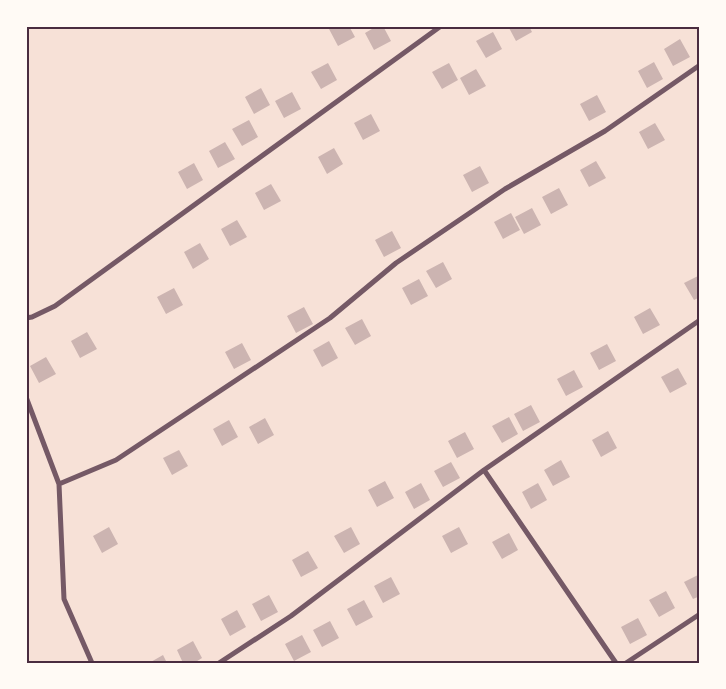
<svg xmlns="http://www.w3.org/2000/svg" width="726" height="689" font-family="Raleway,sans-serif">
  <rect width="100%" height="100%" fill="#f7e1d7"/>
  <path fill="#ccb4b1" d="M 334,26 L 349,26 L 355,37 L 338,46 L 329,29 Z
    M 377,26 L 383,26 L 391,41 L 374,50 L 365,33 Z
    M 508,26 L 529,26 L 532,32 L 516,41 Z
    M 493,32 L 502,49 L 486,58 L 476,41 Z
    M 680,39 L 690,57 L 673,66 L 664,49 Z
    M 654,62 L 663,79 L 647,88 L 638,71 Z
    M 328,63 L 337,80 L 321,89 L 311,72 Z
    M 449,63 L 458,80 L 442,89 L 432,72 Z
    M 476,69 L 486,86 L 469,95 L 460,78 Z
    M 261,88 L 270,105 L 254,114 L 245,97 Z
    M 292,92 L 301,109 L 284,118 L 275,101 Z
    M 597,95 L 606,112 L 589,121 L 580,104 Z
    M 371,114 L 380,131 L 363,140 L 354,123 Z
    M 249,120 L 258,137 L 242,146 L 232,129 Z
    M 655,123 L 665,140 L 648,149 L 639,132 Z
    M 225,142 L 235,159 L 218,168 L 209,151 Z
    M 334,148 L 343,164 L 327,174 L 318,157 Z
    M 596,161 L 606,178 L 589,187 L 580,170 Z
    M 194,163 L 203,180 L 187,189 L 178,172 Z
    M 480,166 L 489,183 L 472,192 L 463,175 Z
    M 271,184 L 281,201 L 264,210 L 255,193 Z
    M 559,188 L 568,205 L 551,214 L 542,197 Z
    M 532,208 L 541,225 L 524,234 L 515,217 Z
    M 511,213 L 520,230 L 503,239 L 494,222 Z
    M 237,220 L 247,237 L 230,246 L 221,229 Z
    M 392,231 L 401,248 L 384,257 L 375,240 Z
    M 200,243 L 209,259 L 193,269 L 184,252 Z
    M 443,262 L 452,279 L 436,288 L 426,271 Z
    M 700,275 L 700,297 L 694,300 L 684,283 Z
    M 419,279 L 428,296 L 411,305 L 402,288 Z
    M 174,288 L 183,305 L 166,314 L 157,297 Z
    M 304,307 L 313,324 L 296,333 L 287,316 Z
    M 650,308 L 660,325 L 643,334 L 634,317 Z
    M 362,319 L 371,336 L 355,345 L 345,328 Z
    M 87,332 L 97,349 L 80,358 L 71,341 Z
    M 329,341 L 338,358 L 322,367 L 313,350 Z
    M 242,343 L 251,360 L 234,369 L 225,352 Z
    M 607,344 L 616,361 L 599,370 L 590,353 Z
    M 46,357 L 56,374 L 39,383 L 30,366 Z
    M 678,368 L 687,384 L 670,393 L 661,377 Z
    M 574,370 L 583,387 L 566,396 L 557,379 Z
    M 531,405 L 540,422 L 523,431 L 514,414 Z
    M 509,417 L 518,434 L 502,443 L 492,426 Z
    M 265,418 L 274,435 L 258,444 L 249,427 Z
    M 229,420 L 238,437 L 222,446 L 213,429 Z
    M 608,431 L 617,448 L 601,457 L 592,440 Z
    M 465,432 L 474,449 L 457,458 L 448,441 Z
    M 179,450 L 188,466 L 172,475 L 163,458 Z
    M 561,460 L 570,477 L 553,486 L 544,470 Z
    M 451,462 L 460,478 L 443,487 L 434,471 Z
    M 385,481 L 394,498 L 377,507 L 368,490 Z
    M 421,483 L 430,500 L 414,509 L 405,492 Z
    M 538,483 L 547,500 L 531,509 L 522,492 Z
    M 109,527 L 118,544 L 102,553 L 93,536 Z
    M 351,527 L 360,544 L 344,553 L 334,536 Z
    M 459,527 L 468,544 L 451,553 L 442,536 Z
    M 509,533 L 518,550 L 502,559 L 492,542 Z
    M 308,551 L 318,568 L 301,577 L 292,560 Z
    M 700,574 L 700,596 L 693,599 L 684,582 Z
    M 391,577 L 400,594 L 383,603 L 374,586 Z
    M 666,591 L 675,608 L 659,617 L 649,600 Z
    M 269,595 L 278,612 L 261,621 L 252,604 Z
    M 364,600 L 373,617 L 356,626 L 347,609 Z
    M 237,610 L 246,627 L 230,636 L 221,619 Z
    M 638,618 L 647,635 L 630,644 L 621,627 Z
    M 330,621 L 339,638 L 322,647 L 313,630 Z
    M 302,635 L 311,652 L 294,661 L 285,644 Z
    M 193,641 L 202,658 L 194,663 L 183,663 L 177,650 Z
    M 163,655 L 167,663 L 149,663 Z"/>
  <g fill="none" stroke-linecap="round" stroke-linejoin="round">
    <path stroke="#755966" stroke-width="5" d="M 26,318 L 32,317 L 55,306 L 441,26
      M 26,397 L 59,484 L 64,599 L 92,663
      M 484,470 L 616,663
      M 59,484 L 116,460 L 330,318 L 396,263 L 505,189 L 605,131 L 700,65
      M 219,663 L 291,616 L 484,470 L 700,320
      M 626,663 L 700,614"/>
  </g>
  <rect width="726" height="689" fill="none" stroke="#fffaf5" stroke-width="55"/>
  <rect x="28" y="28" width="670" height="634" fill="none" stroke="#4a2c40" stroke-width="2"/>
</svg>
